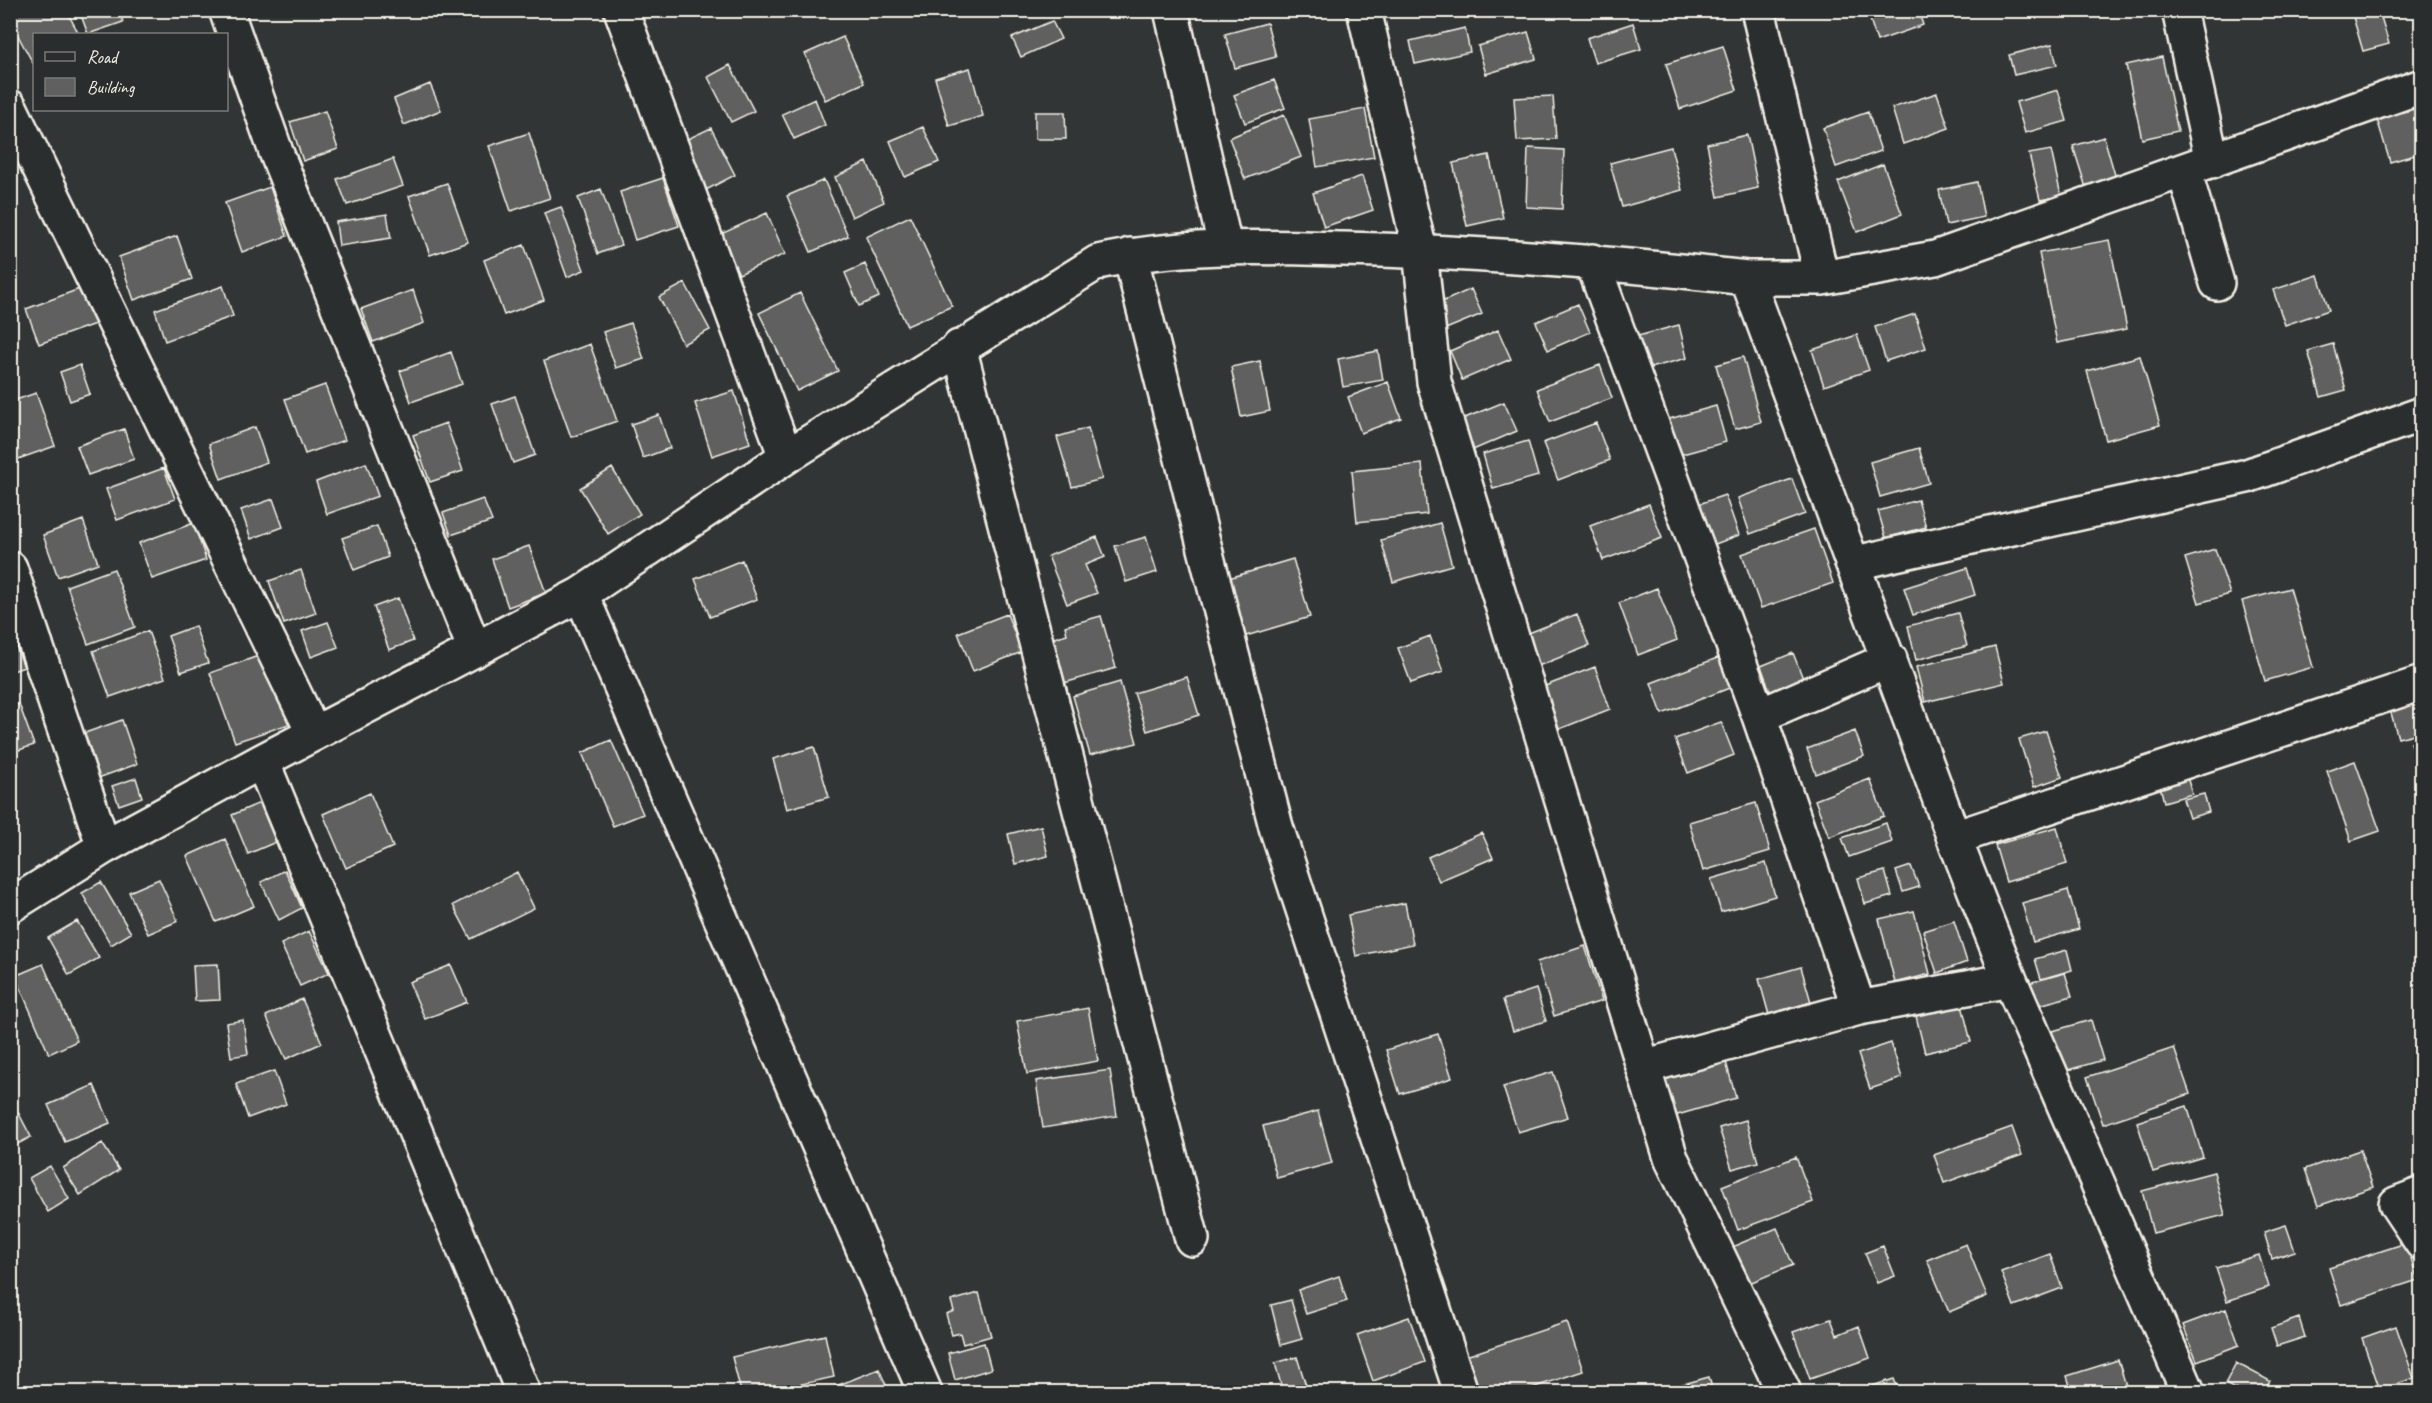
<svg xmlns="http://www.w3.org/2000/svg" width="2432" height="1403" font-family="Caveat,sans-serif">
  <rect width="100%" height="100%" fill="#323535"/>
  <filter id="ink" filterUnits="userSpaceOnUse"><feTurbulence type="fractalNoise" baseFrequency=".0167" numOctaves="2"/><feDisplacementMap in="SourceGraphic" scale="12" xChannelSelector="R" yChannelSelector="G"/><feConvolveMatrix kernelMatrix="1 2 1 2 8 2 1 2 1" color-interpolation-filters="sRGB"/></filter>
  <g filter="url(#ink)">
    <path fill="#5f605f" stroke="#f4f1e8" stroke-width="1.5" d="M 20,10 L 66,10 L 79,34 L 34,34 L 34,65 L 10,21 L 10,16 Z
      M 79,10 L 119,10 L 123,22 L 88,34 Z
      M 921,10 L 946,10 L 925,20 Z
      M 1867,10 L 1918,10 L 1923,25 L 1877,41 Z
      M 2351,10 L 2379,10 L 2389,44 L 2363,51 Z
      M 1052,21 L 1061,39 L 1021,57 L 1012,38 Z
      M 1267,23 L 1276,57 L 1235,68 L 1225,34 Z
      M 1633,23 L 1641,49 L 1595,63 L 1587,38 Z
      M 1465,28 L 1470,52 L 1415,64 L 1410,41 Z
      M 1528,32 L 1536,59 L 1486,74 L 1478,46 Z
      M 843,37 L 864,83 L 825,100 L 805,54 Z
      M 2052,44 L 2057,65 L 2014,75 L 2009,55 Z
      M 1723,46 L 1737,90 L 1680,109 L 1666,64 Z
      M 2162,57 L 2178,131 L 2142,139 L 2126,65 Z
      M 730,65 L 754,111 L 731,122 L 708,77 Z
      M 970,68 L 983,116 L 949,126 L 935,78 Z
      M 1274,80 L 1285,108 L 1245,123 L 1234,95 Z
      M 430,84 L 441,110 L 404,125 L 394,99 Z
      M 2058,90 L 2067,121 L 2025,133 L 2016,102 Z
      M 1937,93 L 1949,128 L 1903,144 L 1892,108 Z
      M 1553,96 L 1556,139 L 1517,141 L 1514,98 Z
      M 815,99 L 825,125 L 794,139 L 782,114 Z
      M 2422,107 L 2422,153 L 2390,162 L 2377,119 Z
      M 1365,109 L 1374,157 L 1317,167 L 1309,119 Z
      M 325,111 L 338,149 L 303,161 L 290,122 Z
      M 1035,112 L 1065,112 L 1066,139 L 1035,139 Z
      M 1868,112 L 1881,151 L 1836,167 L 1823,128 Z
      M 1284,115 L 1301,157 L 1245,179 L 1229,138 Z
      M 923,127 L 939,162 L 905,177 L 890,141 Z
      M 711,128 L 735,175 L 706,190 L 681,142 Z
      M 529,133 L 550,198 L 511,211 L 489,146 Z
      M 1747,135 L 1758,188 L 1718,197 L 1707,144 Z
      M 2104,137 L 2117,182 L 2087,191 L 2073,146 Z
      M 1671,147 L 1682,190 L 1622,207 L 1610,163 Z
      M 1528,148 L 1564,150 L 1562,209 L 1526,207 Z
      M 2051,150 L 2061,196 L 2040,200 L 2029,154 Z
      M 1489,155 L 1503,218 L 1467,226 L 1453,163 Z
      M 393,159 L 403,186 L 347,205 L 337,179 Z
      M 867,162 L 884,202 L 852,217 L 835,177 Z
      M 1883,164 L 1902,214 L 1857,232 L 1838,182 Z
      M 1362,176 L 1373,210 L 1324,227 L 1313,193 Z
      M 663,178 L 679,226 L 635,240 L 620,192 Z
      M 824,180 L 848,236 L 811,252 L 787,196 Z
      M 1977,182 L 1984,217 L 1946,225 L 1939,190 Z
      M 447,183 L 468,242 L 430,255 L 409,196 Z
      M 270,187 L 287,236 L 242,252 L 225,203 Z
      M 601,189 L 621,245 L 598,254 L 578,198 Z
      M 561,207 L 584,270 L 567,277 L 544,213 Z
      M 767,213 L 785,254 L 739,274 L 721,234 Z
      M 387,214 L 391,238 L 339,246 L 336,222 Z
      M 910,216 L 952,306 L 907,326 L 866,237 Z
      M 177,236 L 192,279 L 134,300 L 119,257 Z
      M 2109,240 L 2127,329 L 2057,343 L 2039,253 Z
      M 524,245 L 544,300 L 504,315 L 484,260 Z
      M 865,264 L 879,297 L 859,306 L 845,273 Z
      M 2318,275 L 2329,310 L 2285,325 L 2273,290 Z
      M 685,283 L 710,330 L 683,344 L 659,297 Z
      M 223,286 L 233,316 L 165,341 L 155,310 Z
      M 82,288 L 95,324 L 39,344 L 26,309 Z
      M 1471,289 L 1482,314 L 1441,331 L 1431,307 Z
      M 413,290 L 424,323 L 373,342 L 361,309 Z
      M 800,293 L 838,371 L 797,391 L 759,313 Z
      M 1578,304 L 1590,332 L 1548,350 L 1536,322 Z
      M 1915,314 L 1926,348 L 1886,361 L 1875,327 Z
      M 631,323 L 644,359 L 616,368 L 603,332 Z
      M 1679,325 L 1687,358 L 1646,369 L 1638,336 Z
      M 1498,330 L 1511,359 L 1462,380 L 1450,351 Z
      M 1857,335 L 1869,370 L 1824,386 L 1812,350 Z
      M 590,344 L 617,421 L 571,437 L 544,361 Z
      M 2333,344 L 2346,390 L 2321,397 L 2308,351 Z
      M 1378,351 L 1383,380 L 1343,387 L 1338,359 Z
      M 451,352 L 462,384 L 411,402 L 400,371 Z
      M 2140,356 L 2160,425 L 2106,440 L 2087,371 Z
      M 1743,357 L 1761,422 L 1735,429 L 1716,365 Z
      M 1260,361 L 1270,411 L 1241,417 L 1231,367 Z
      M 80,365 L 90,394 L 70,401 L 60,372 Z
      M 1600,365 L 1612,398 L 1550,422 L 1537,389 Z
      M 1388,382 L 1401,418 L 1361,433 L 1348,397 Z
      M 325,385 L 345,440 L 305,454 L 285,399 Z
      M 734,391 L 750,443 L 712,456 L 695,403 Z
      M 36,393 L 55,446 L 10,462 L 10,402 Z
      M 515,396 L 535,455 L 513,463 L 492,404 Z
      M 1504,402 L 1517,431 L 1473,450 L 1460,420 Z
      M 1716,406 L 1726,442 L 1679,455 L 1669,419 Z
      M 659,415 L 670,448 L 643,458 L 631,424 Z
      M 446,423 L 463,471 L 430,482 L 413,435 Z
      M 1596,423 L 1610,460 L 1558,480 L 1543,443 Z
      M 255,427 L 267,462 L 221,479 L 209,444 Z
      M 1088,428 L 1102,479 L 1072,487 L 1057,437 Z
      M 124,429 L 134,459 L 88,475 L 77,446 Z
      M 1528,441 L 1538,476 L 1493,489 L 1483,454 Z
      M 1919,448 L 1929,483 L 1880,497 L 1870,462 Z
      M 366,463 L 378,496 L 327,514 L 316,482 Z
      M 1422,464 L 1427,514 L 1357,522 L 1352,471 Z
      M 164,468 L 175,499 L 117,520 L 106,489 Z
      M 612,468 L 640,514 L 608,534 L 580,488 Z
      M 1792,479 L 1805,514 L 1750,534 L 1738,498 Z
      M 1725,495 L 1739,535 L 1710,546 L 1696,505 Z
      M 273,499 L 283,527 L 251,539 L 241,510 Z
      M 483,499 L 492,521 L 451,535 L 443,513 Z
      M 1918,500 L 1926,527 L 1886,538 L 1878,511 Z
      M 1649,504 L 1662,538 L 1603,560 L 1590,526 Z
      M 83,520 L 98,563 L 58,577 L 43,535 Z
      M 194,523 L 206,560 L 152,579 L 139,543 Z
      M 1440,523 L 1452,565 L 1393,582 L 1381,540 Z
      M 377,526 L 388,557 L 354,570 L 342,538 Z
      M 1814,529 L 1833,583 L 1761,608 L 1742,554 Z
      M 1097,537 L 1105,557 L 1085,565 L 1097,593 L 1067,604 L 1048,556 Z
      M 1146,537 L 1157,572 L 1126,582 L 1115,546 Z
      M 529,546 L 546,593 L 508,607 L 492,559 Z
      M 2215,549 L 2230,594 L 2199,603 L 2185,558 Z
      M 1293,559 L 1310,617 L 1239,638 L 1222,580 Z
      M 742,560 L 757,599 L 710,617 L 695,579 Z
      M 1967,568 L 1975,595 L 1913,615 L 1904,588 Z
      M 114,569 L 135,627 L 88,644 L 67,586 Z
      M 301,570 L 316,613 L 284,624 L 269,581 Z
      M 1657,588 L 1677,640 L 1638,655 L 1619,603 Z
      M 2290,588 L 2313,667 L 2265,681 L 2242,601 Z
      M 398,598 L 413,641 L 389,650 L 374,607 Z
      M 1958,613 L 1967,646 L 1916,660 L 1908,626 Z
      M 1007,614 L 1022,652 L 973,671 L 958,633 Z
      M 1577,614 L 1589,646 L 1533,668 L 1521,636 Z
      M 1101,616 L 1116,668 L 1064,683 L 1051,639 L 1067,634 L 1065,626 Z
      M 328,622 L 338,647 L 311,657 L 302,631 Z
      M 195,626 L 208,663 L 181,672 L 168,636 Z
      M 10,630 L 24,667 L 10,672 Z
      M 148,631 L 165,678 L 110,697 L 93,651 Z
      M 1430,636 L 1443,672 L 1411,683 L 1398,648 Z
      M 1995,647 L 2004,683 L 1925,702 L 1916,667 Z
      M 1793,653 L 1804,681 L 1771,694 L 1761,666 Z
      M 264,654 L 289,724 L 235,742 L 210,673 Z
      M 1720,657 L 1732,687 L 1662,714 L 1651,683 Z
      M 1595,667 L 1610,709 L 1547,734 L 1532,691 Z
      M 1187,677 L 1199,715 L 1147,731 L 1134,693 Z
      M 1120,682 L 1137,743 L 1090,755 L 1073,696 Z
      M 2422,693 L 2422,732 L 2398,738 L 2388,702 Z
      M 19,704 L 34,745 L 10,753 L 10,707 Z
      M 122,720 L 137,764 L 98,778 L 82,734 Z
      M 1721,722 L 1734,755 L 1688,773 L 1675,739 Z
      M 1855,731 L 1864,756 L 1816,774 L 1807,749 Z
      M 2046,731 L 2062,777 L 2034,787 L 2019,739 Z
      M 2422,739 L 2422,760 L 2418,761 L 2411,743 Z
      M 611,740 L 643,814 L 613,826 L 582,753 Z
      M 814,747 L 829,797 L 787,809 L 773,759 Z
      M 2355,761 L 2380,831 L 2351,841 L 2327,771 Z
      M 2184,766 L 2192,794 L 2164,802 L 2157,774 Z
      M 136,778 L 142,797 L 119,805 L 112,786 Z
      M 1870,779 L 1884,816 L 1829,837 L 1815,800 Z
      M 370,793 L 393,847 L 346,868 L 323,814 Z
      M 2204,794 L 2209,812 L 2189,818 L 2183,799 Z
      M 269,799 L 285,838 L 248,854 L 232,815 Z
      M 1756,803 L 1770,851 L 1703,871 L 1689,822 Z
      M 1886,823 L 1892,842 L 1849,857 L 1842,838 Z
      M 1041,826 L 1048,856 L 1015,864 L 1008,834 Z
      M 2057,827 L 2067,864 L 2006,882 L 1995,845 Z
      M 1482,833 L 1493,858 L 1439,881 L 1428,857 Z
      M 225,839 L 254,906 L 216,922 L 187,856 Z
      M 1766,863 L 1775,896 L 1721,912 L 1711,879 Z
      M 1911,866 L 1919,887 L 1903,892 L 1896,871 Z
      M 285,870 L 302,908 L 279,920 L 261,882 Z
      M 1885,871 L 1892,896 L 1865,904 L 1858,878 Z
      M 517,872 L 534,908 L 471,939 L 453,905 Z
      M 159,879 L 178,921 L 148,934 L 129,892 Z
      M 101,882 L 131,933 L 111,945 L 82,893 Z
      M 2068,890 L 2079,929 L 2033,942 L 2022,903 Z
      M 1405,903 L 1413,944 L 1356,956 L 1348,915 Z
      M 1914,911 L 1930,974 L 1895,983 L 1879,919 Z
      M 77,921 L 99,958 L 69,975 L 48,938 Z
      M 1954,921 L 1967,962 L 1937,973 L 1923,931 Z
      M 309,931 L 329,973 L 300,986 L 281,944 Z
      M 1585,946 L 1602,1001 L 1554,1016 L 1537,962 Z
      M 2067,950 L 2072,970 L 2041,979 L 2035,959 Z
      M 43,964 L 77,1041 L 49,1054 L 15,976 Z
      M 218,964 L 220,1000 L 195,1001 L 193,965 Z
      M 451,965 L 467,1002 L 425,1019 L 409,982 Z
      M 1801,967 L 1811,1002 L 1769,1015 L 1759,979 Z
      M 2065,973 L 2072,996 L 2032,1007 L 2025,984 Z
      M 1536,989 L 1546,1021 L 1513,1031 L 1503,1000 Z
      M 302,999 L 322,1043 L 286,1059 L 266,1016 Z
      M 1962,1005 L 1971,1042 L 1925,1053 L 1916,1016 Z
      M 1088,1008 L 1098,1061 L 1027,1074 L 1017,1021 Z
      M 243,1020 L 248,1054 L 231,1057 L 226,1023 Z
      M 2091,1020 L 2103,1060 L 2061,1072 L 2049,1032 Z
      M 1438,1034 L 1452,1078 L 1400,1094 L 1386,1050 Z
      M 1891,1043 L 1902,1078 L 1870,1089 L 1858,1054 Z
      M 2174,1048 L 2190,1094 L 2103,1124 L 2087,1077 Z
      M 1726,1062 L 1736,1098 L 1674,1116 L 1664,1080 Z
      M 1110,1070 L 1117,1116 L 1043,1128 L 1036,1081 Z
      M 274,1071 L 286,1104 L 248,1118 L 236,1084 Z
      M 1553,1072 L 1568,1117 L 1518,1132 L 1503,1087 Z
      M 94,1085 L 110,1123 L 65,1142 L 48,1105 Z
      M 2187,1106 L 2203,1157 L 2153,1172 L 2137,1122 Z
      M 17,1110 L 31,1137 L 10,1148 L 10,1114 Z
      M 1318,1111 L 1332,1163 L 1277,1178 L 1263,1126 Z
      M 1746,1120 L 1758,1162 L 1732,1169 L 1719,1128 Z
      M 2012,1127 L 2022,1155 L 1944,1183 L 1934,1155 Z
      M 102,1143 L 119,1170 L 80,1195 L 63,1168 Z
      M 2360,1150 L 2373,1187 L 2318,1206 L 2305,1169 Z
      M 1796,1157 L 1813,1202 L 1738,1230 L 1722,1186 Z
      M 50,1166 L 69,1199 L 48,1212 L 29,1178 Z
      M 2214,1172 L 2225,1215 L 2153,1233 L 2142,1191 Z
      M 2286,1225 L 2295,1251 L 2272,1259 L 2264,1232 Z
      M 1777,1228 L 1793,1265 L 1747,1284 L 1732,1247 Z
      M 2406,1243 L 2418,1280 L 2341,1305 L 2329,1268 Z
      M 1966,1244 L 1987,1296 L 1949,1312 L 1927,1260 Z
      M 1883,1246 L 1895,1276 L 1877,1283 L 1865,1253 Z
      M 2050,1254 L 2062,1288 L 2014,1306 L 2001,1272 Z
      M 2259,1255 L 2269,1287 L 2227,1301 L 2216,1268 Z
      M 1339,1276 L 1347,1301 L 1306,1314 L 1298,1290 Z
      M 979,1293 L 991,1336 L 963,1344 L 960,1333 L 952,1335 L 946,1314 L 954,1311 L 951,1301 Z
      M 1291,1300 L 1302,1339 L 1281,1345 L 1271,1305 Z
      M 2226,1309 L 2239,1345 L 2197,1361 L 2183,1325 Z
      M 1409,1317 L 1425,1362 L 1373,1381 L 1357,1335 Z
      M 2299,1318 L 2305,1337 L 2277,1346 L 2271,1328 Z
      M 1831,1319 L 1837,1335 L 1859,1326 L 1870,1358 L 1810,1379 L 1793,1332 Z
      M 1567,1322 L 1583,1371 L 1520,1392 L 1479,1392 L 1466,1356 Z
      M 2396,1326 L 2414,1378 L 2380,1390 L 2362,1338 Z
      M 825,1335 L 834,1377 L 766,1392 L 741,1392 L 732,1357 Z
      M 984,1343 L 991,1369 L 955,1380 L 948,1353 Z
      M 1297,1357 L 1308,1392 L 1283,1392 L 1275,1363 Z
      M 2118,1360 L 2128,1392 L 2072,1392 L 2067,1376 Z
      M 2236,1363 L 2270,1381 L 2264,1392 L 2241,1392 L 2225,1384 Z
      M 879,1369 L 889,1392 L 821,1392 Z
      M 1709,1377 L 1713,1392 L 1655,1392 Z
      M 1894,1379 L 1899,1392 L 1854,1392 Z"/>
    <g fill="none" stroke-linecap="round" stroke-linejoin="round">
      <defs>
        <path id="minor" d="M 226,10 L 276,152 L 475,650
          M 621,10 L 786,457
          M 1171,10 L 1225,246
          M 1364,10 L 1420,251 L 1434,382 L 1671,1158 L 1784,1392
          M 1758,10 L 1822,278
          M 2179,10 L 2212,161
          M 10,107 L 314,734
          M 2184,170 L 2217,283
          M 1130,255 L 1276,827 L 1461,1392
          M 1592,261 L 1759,716 L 1890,659
          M 1747,278 L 1822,278 L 1935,258 L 2422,86
          M 959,347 L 1192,1239
          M 1855,563 L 2247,476 L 2422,414
          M 10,568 L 104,847
          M 581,594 L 925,1392
          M 262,761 L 523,1392
          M 1954,838 L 2422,683
          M 10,906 L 104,847 L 262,761 L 581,594 L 786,457 L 1098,262 C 1179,244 1261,247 1343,249 C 1479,252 1613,263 1747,278 L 1954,838 L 2010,980 L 2188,1392
          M 1859,1008 L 2010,980
          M 1643,1067 L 1859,1008 L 1759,716
          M 2422,1194 L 2396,1204 L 2422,1243"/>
      </defs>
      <use href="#minor" stroke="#f4f1e8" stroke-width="38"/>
      <use href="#minor" stroke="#2a2d2e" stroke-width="33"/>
    </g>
  </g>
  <rect width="2432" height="1403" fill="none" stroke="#2a2d2e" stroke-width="36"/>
  <rect x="18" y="18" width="2396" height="1367" fill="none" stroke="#f4f1e8" stroke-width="2" filter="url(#ink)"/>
  <rect x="33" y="33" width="195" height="78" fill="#2a2d2e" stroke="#7b7b78" stroke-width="1.5"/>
  <rect x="45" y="52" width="30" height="9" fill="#2a2d2e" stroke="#7b7b78" stroke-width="1.5"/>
  <text x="87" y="63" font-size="18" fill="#f4f1e8">Road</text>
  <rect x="45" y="78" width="30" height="18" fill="#5f605f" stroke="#7b7b78" stroke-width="1.5"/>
  <text x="87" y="93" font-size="18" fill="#f4f1e8">Building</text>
</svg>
